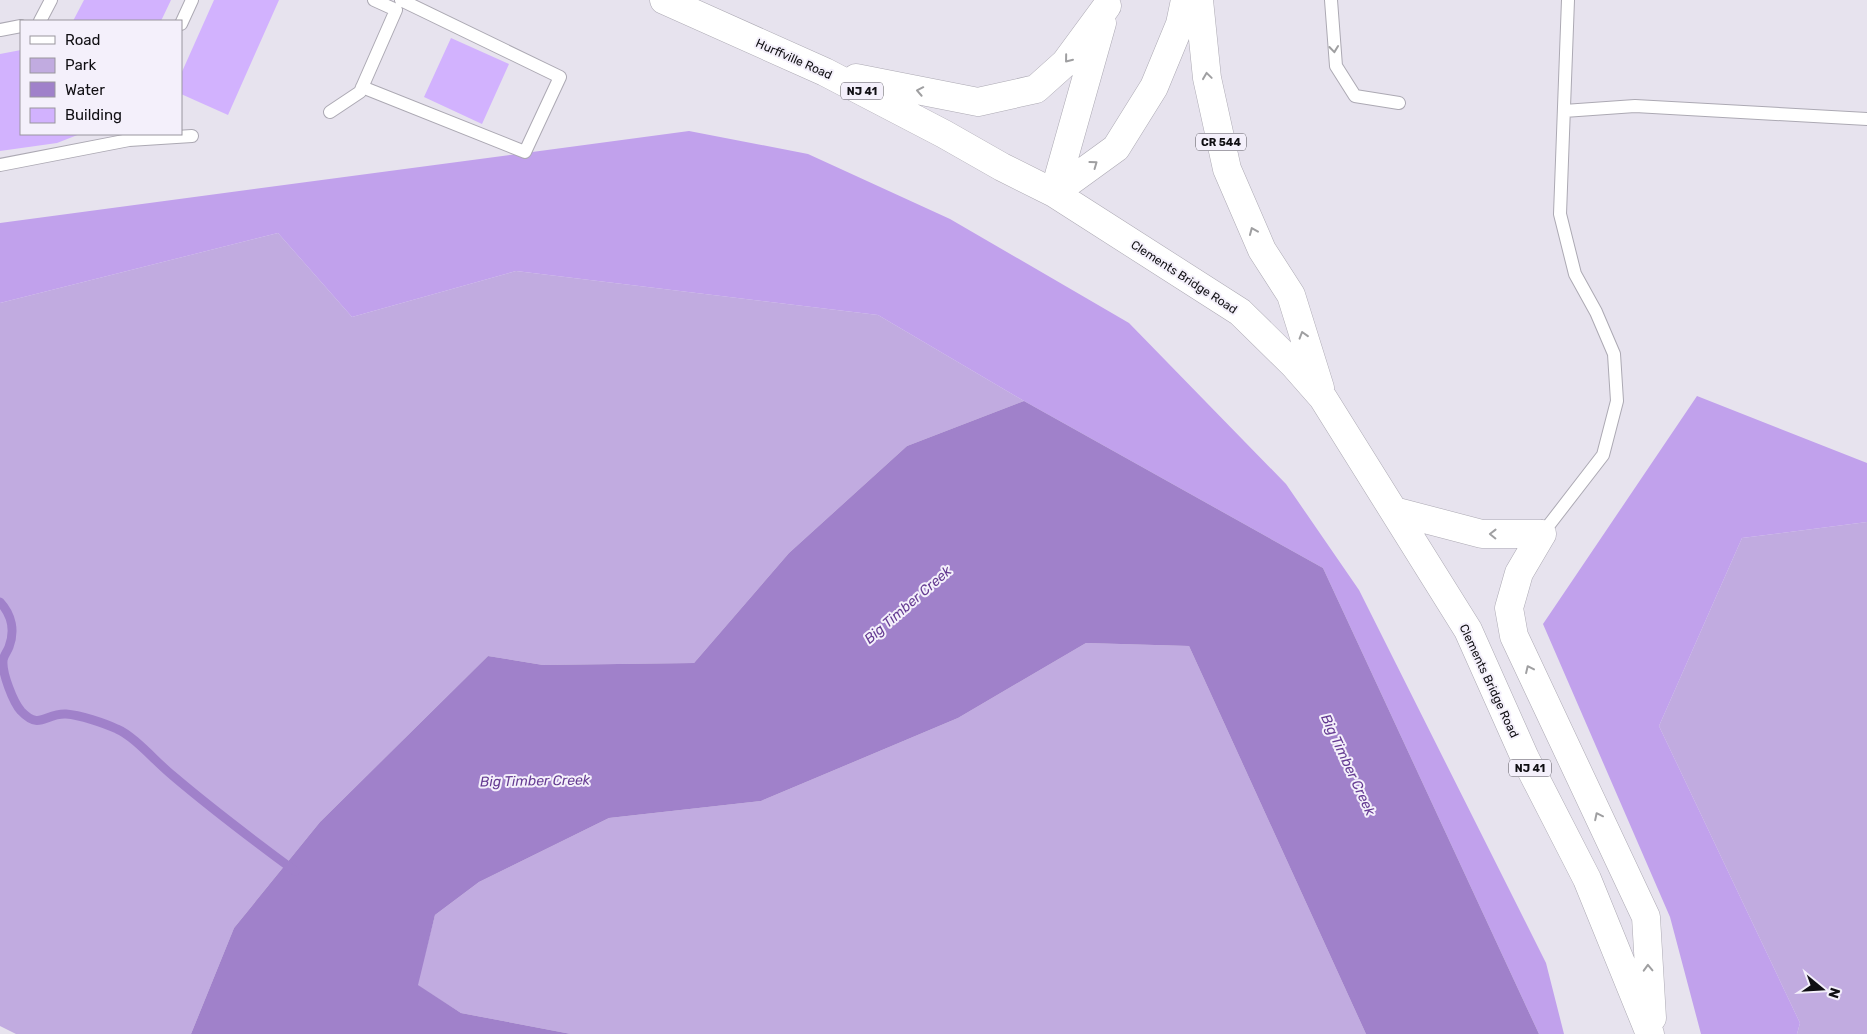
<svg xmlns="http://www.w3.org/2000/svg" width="1867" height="1034" font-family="Rubik,sans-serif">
  <rect width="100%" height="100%" fill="#e7e3ee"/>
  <path fill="#c1abe0" d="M 278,233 L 352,317 L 516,271 L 878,315 L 1024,401 L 907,446 L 789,553 L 694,663 L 543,665 L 488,656 L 320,822 L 234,928 L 191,1034 L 16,1034 L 0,1026 L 0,303 Z
    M 1867,522 L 1867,1034 L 1797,1034 L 1800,1023 L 1659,726 L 1742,538 Z
    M 1086,643 L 1189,646 L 1366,1034 L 571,1034 L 461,1013 L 417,985 L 435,915 L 479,882 L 609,818 L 761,801 L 958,718 Z"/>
  <path fill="#c1a1ec" d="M 689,131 L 808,154 L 950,219 L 1129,323 L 1286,484 L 1359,590 L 1546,963 L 1564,1034 L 1539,1034 L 1323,568 L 1024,401 L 878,315 L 516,271 L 352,317 L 278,233 L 0,303 L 0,223 Z
    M 1697,396 L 1867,463 L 1867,522 L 1742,538 L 1659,726 L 1800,1023 L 1797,1034 L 1701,1034 L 1670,917 L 1543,624 Z"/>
  <path fill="#a081ca" d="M 1024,401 L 1323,568 L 1539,1034 L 1366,1034 L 1189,646 L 1086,643 L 958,718 L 761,801 L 609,818 L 479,882 L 435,915 L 418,985 L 461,1013 L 571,1034 L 191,1034 L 234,928 L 320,822 L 488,656 L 543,665 L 694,663 L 789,553 L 907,446 Z"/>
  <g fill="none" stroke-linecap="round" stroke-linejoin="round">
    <path stroke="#a081ca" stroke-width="9" d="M 0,602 C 12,615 15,631 9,647 C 7,652 3,657 3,661 C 2,673 13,702 21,711 C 40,731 45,713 66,714 C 80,715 104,723 117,729 C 134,736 156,762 172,775 C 212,809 253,840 295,871"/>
  </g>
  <path fill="#d2b2fe" d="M 84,0 L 171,0 L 161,21 L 73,21 Z
    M 214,0 L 279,0 L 228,115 L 181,94 L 181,74 Z
    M 451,38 L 509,64 L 482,124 L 424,97 Z
    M 21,50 L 21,134 L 80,134 L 57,143 L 0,151 L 0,54 Z"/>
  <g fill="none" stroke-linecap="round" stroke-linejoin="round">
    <defs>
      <path id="lane" d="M 1331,0 L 1336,66 L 1355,96 L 1399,103
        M 40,21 L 51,0
        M 181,24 L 192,0
        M 0,30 L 21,26
        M 362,87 L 525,152 L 560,77 L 401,0
        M 1564,111 L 1635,106 L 1867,119
        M 330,112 L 360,92 L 396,10 L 374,0
        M 0,165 L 129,140 L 192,136
        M 1542,534 L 1603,455 L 1617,401 L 1614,354 L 1596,312 L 1575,274 L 1560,214 L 1568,0"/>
      <path id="primary" d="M 664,0 L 825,72 L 944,134 L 1002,167 L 1054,193 L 1240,312 L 1294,365 L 1323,398 L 1468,630 L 1525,758 L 1587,879 L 1650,1034
        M 1199,0 L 1207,78 L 1227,169 L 1262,250 L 1291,295 L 1320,388
        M 856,78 L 978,102 L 1036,89 L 1065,63 L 1107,6
        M 1054,193 L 1116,148 L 1154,87 L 1180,24 L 1185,0
        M 1054,193 L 1102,23
        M 1394,511 L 1482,534 L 1542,534
        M 1542,534 L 1519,573 L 1509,608 L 1514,636 L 1646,917 L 1652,1018"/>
    </defs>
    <use href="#lane" stroke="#aca9b3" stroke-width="14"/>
    <use href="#primary" stroke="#aca9b3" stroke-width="29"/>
    <use href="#lane" stroke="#fff" stroke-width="12"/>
    <use href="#primary" stroke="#fff" stroke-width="28"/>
  </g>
  <defs><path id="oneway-chevron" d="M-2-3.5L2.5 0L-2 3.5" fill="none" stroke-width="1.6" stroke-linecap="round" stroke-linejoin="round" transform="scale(1.25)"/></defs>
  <g stroke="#9f9fa1">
    <use href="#oneway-chevron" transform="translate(1334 49) rotate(84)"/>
    <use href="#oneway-chevron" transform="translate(1068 59) rotate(129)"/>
    <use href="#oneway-chevron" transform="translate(1207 76) rotate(-98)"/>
    <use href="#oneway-chevron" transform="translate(920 91) rotate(-169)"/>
    <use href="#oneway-chevron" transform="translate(1094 164) rotate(-36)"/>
    <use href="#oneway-chevron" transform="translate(1253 231) rotate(-113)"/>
    <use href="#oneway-chevron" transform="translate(1303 335) rotate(-107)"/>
    <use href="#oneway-chevron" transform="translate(1493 534) rotate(-179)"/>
    <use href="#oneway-chevron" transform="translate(1529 669) rotate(-115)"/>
    <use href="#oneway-chevron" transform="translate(1598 816) rotate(-116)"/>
    <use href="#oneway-chevron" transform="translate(1648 968) rotate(-92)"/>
  </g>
  <g text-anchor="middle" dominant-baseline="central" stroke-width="4" stroke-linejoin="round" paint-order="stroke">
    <g fill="#f4f0fb" stroke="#545259" stroke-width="1">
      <rect x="841" y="82.5" width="42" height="17" rx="4"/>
      <rect x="1196" y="133.5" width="50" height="17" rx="4"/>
      <rect x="1509" y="759.5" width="42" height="17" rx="4"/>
    </g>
    <g font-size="11" font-weight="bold" fill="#100f13">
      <text x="862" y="91">NJ 41</text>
      <text x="1221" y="142">CR 544</text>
      <text x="1530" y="768">NJ 41</text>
    </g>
    <g font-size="12" fill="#100f13" stroke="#f4f0fb">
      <text transform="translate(794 59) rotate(24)">Hurffville Road</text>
      <text transform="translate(1184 277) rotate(33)">Clements Bridge Road</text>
      <text transform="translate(1489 681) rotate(65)">Clements Bridge Road</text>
    </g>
    <g font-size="14" font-style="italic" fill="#653b92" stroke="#f4f0fb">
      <text transform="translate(908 605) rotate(-41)">Big Timber Creek</text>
      <text transform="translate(1348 765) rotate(65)">Big Timber Creek</text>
      <text transform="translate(535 781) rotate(-1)">Big Timber Creek</text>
    </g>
  </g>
  <rect x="20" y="20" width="162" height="115" fill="#f4f0fb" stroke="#99969e"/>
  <rect x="30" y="36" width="25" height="8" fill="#ffffff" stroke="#99969e"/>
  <text x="65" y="45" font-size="15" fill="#100f13">Road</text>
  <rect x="30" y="58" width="25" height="15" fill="#c1abe0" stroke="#99969e"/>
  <text x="65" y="70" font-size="15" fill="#100f13">Park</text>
  <rect x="30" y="82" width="25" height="15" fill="#a081ca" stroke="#99969e"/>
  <text x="65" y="95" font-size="15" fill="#100f13">Water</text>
  <rect x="30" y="108" width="25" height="15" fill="#d2b2fe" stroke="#99969e"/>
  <text x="65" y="120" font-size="15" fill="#100f13">Building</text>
  <g transform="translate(1822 989) rotate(108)" stroke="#f4f0fb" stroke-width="4" paint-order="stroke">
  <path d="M0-4L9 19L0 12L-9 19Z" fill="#100f13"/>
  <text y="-8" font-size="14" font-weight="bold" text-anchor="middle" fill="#100f13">N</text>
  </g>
</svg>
